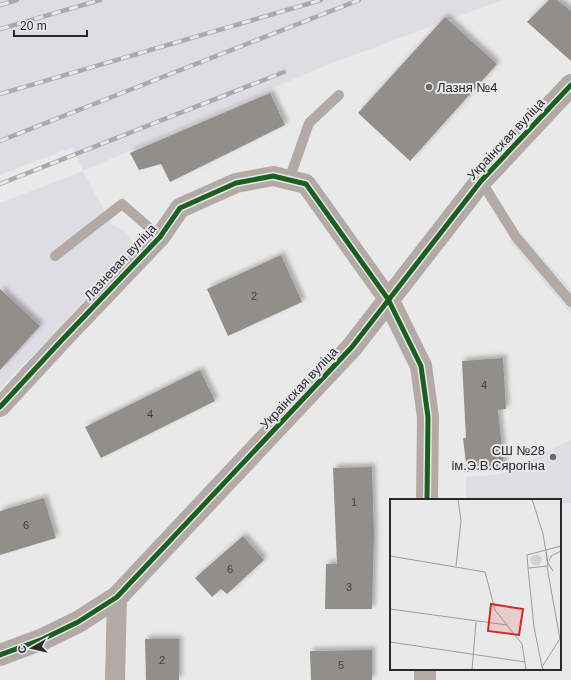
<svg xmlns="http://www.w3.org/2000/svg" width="571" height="680" font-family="Arial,sans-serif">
  <defs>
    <filter id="shadow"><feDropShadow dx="3.5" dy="-3.5" stdDeviation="2" flood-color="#0004"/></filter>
  </defs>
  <rect width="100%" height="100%" fill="#e9e9ea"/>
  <path fill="#dedde4" d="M 0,0 L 502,0 L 322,67 L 83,171 L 112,225 L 127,233 L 134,246 L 124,260 L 0,389 L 0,203 L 83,171 L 73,147 L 0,175 Z
    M 522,234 L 571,289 L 571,314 L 510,242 Z
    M 571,440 L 571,503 L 560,503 L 560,500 L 466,500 L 466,477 L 501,474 Z"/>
  <path fill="#928f8a" filter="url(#shadow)" d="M 549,0 L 557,0 L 571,11 L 571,61 L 527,22 Z
    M 445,17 L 497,64 L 410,161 L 358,113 Z
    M 270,93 L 285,125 L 170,182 L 161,164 L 139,170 L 130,153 Z
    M 281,255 L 302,302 L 228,336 L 207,289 Z
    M 0,289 L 40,326 L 0,370 Z
    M 503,358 L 506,409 L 498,410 L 504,467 L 467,472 L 463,438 L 466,438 L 462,361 Z
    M 200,370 L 215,401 L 101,458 L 85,427 Z
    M 372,467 L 374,535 L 372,609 L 325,609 L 326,564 L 337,564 L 333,468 Z
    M 44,498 L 56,538 L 0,555 L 0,511 Z
    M 243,536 L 264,560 L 227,594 L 221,589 L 212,597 L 195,578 Z
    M 145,639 L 179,639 L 179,680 L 146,680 Z
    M 372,650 L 372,680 L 311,680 L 310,651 Z"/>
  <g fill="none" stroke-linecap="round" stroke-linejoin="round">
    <path stroke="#b3aaa6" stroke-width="10" d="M 289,180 L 309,123 L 339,95
      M 481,181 L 516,237 L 571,302
      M 55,256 L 122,204 L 160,237"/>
    <path stroke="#b3aaa6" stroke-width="20" d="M 0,407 L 60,342 L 160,237 L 180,208 L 236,183 L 273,176 L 306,184 L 388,299
      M 115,680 L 117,597"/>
    <path stroke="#b3aaa6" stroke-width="22" d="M 388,299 L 421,366 L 428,417 L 427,500
      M 0,655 L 43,639 L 78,622 L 117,597 L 352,347 L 481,181 L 571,85
      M 425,680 L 425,669"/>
    <defs>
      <path id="rail" d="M 0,5 L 17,0
        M 0,29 L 100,0
        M 0,94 L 321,0
        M 0,141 L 359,0
        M 0,184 L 284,72"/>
    </defs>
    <use href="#rail" stroke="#aea9a8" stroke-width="4.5"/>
    <use href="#rail" stroke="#e8e8eb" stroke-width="3" stroke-dasharray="9" stroke-linecap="butt"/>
    <defs>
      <path id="cycleway" d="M 0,407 L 60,342 L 160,237 L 180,208 L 236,183 L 273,176 L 306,184 L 388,299 L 421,366 L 428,417 L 427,500
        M 0,655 L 43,639 L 78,622 L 117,597 L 352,347 L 481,181 L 571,85"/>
    </defs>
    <use href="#cycleway" stroke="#e8e8eb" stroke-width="8"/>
    <use href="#cycleway" stroke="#1b5e20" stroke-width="5"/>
  </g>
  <g fill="#6c6c6d" stroke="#e8e8eb" stroke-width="1.5">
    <circle cx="429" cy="87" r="4"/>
    <circle cx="553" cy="457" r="4"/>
  </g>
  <g text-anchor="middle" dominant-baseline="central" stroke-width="4" stroke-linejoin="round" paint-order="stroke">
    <g font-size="11" fill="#434242">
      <text x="254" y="296">2</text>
      <text x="484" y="385">4</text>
      <text x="150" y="414">4</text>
      <text x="354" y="502">1</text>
      <text x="26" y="525">6</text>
      <text x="230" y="569">6</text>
      <text x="349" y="587">3</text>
      <text x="162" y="660">2</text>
      <text x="341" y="665">5</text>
    </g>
    <g font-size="13" fill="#29282a" stroke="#e8e8eb" text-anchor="start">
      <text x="437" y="87">Лазня №4</text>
      <text x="545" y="450" text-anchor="end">СШ №28<tspan x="545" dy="15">ім.Э.В.Сярогіна</tspan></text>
    </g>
    <g font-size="13" fill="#29282a" stroke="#e8e8eb">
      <text transform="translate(506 139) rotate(-47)">Украінская вуліца</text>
      <text transform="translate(120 262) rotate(-47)">Лазневая вуліца</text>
      <text transform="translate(299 388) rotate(-47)">Украінская вуліца</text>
    </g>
  </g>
  <g transform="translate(390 499)">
    <rect width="171" height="171" fill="#e9e9ea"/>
    <path d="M140.5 61a5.5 5.5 0 1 1 11 0a5.5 5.5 0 1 1-11 0Z" fill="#cdd5cb"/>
    <path fill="none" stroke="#9c9c9d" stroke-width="1" d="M 142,0 L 153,35 L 158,64 L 163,72M 156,53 L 158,68M 0,57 L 95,73 L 105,111 L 132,145 L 136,171M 159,62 L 161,57 L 171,52M 66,67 L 71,22 L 68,0M 157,67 L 138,69 L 137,56 L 171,47M 157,68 L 170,140M 138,69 L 144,128 L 152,168M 0,110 L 117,126M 0,143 L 135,163M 82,171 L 86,123M 154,171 L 152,168 L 171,138"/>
    <path fill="#d62828" fill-opacity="0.15" stroke="#d62828" stroke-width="2" d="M 101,105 L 133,110 L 129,136 L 98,132 Z"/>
    <rect width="171" height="171" fill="none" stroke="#29282a" stroke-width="2"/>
  </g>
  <g transform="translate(32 648) rotate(262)" stroke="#e8e8eb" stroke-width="3" paint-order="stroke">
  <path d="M0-3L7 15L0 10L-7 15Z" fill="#29282a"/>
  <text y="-6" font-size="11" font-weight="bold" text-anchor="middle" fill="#29282a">С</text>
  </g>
  <path d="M14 30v6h73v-6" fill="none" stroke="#29282a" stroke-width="2"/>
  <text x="20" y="30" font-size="12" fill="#29282a" stroke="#e8e8eb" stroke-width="3" paint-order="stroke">20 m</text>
</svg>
